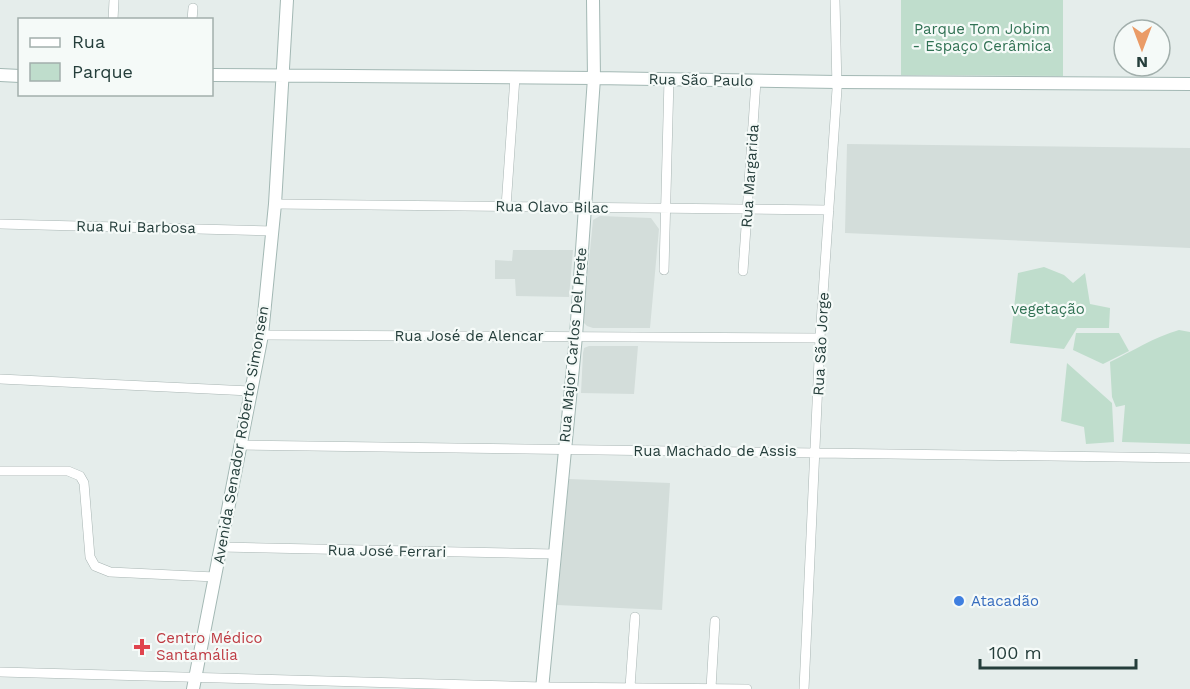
<svg xmlns="http://www.w3.org/2000/svg" width="1190" height="689" font-family="'Work Sans',sans-serif">
  <rect width="100%" height="100%" fill="#e5edeb"/>
  <path fill="#d3ddda" d="M 847,144 L 1190,148 L 1190,248 L 845,233 Z
    M 600,216 L 651,218 L 659,229 L 650,328 L 593,328 L 587,326 L 583,322 L 593,220 Z
    M 513,250 L 573,250 L 569,297 L 516,296 L 515,279 L 495,279 L 495,260 L 512,261 Z
    M 589,346 L 638,346 L 634,394 L 581,393 L 583,353 L 584,348 Z
    M 569,479 L 670,483 L 662,610 L 557,605 Z"/>
  <path fill="#bfddcc" d="M 901,0 L 1063,0 L 1063,76 L 901,75 Z
    M 1044,267 L 1064,275 L 1073,283 L 1085,273 L 1090,304 L 1110,308 L 1109,328 L 1077,328 L 1064,349 L 1010,343 L 1018,273 Z
    M 1179,330 L 1190,332 L 1190,444 L 1122,442 L 1125,405 L 1116,407 L 1112,397 L 1110,362 C 1133,351 1154,337 1179,330 Z
    M 1076,333 L 1119,333 L 1129,351 L 1103,364 L 1073,350 Z
    M 1067,363 L 1112,403 L 1114,442 L 1086,444 L 1084,427 L 1061,421 Z"/>
  <g fill="none" stroke-linecap="round" stroke-linejoin="round">
    <defs>
      <path id="street" d="M 113,20 L 114,0
        M 192,20 L 193,8
        M 275,204 L 829,210
        M 506,207 L 515,77
        M 0,224 L 272,231
        M 664,270 L 669,79
        M 743,271 L 756,81
        M 262,335 L 820,338
        M 0,379 L 250,391
        M 239,445 L 1190,458
        M 0,471 L 68,471 L 80,476 L 84,483 L 90,557 L 95,566 L 110,572 L 215,577
        M 221,547 L 554,554
        M 0,672 L 542,687 L 747,689
        M 630,687 L 635,617
        M 711,688 L 715,621
        M 804,689 L 820,338 L 837,89 L 835,0"/>
      <path id="secondary" d="M 0,75 L 20,76
        M 212,75 L 594,78 L 837,82 L 1190,84
        M 193,689 L 262,335 L 275,204 L 287,0
        M 542,689 L 576,336 L 594,78 L 593,0"/>
    </defs>
    <use href="#street" stroke="#a8b5b3" stroke-width="10"/>
    <use href="#secondary" stroke="#a3b8b4" stroke-width="14"/>
    <use href="#street" stroke="#fff" stroke-width="9"/>
    <use href="#secondary" stroke="#fff" stroke-width="12"/>
  </g>
  <circle fill="#3f7fe0" stroke="#f5faf8" stroke-width="2" cx="959" cy="601" r="6"/>
  <path fill="#e0444e" stroke="#f5faf8" stroke-width="2" d="M139 638h6v6h6v6h-6v6h-6v-6h-6v-6h6z"/>
  <g text-anchor="middle" dominant-baseline="central" stroke-width="4.5" stroke-linejoin="round" paint-order="stroke">
    <g font-size="15" fill="#317254" stroke="#f5faf8">
      <text x="982" y="29">Parque Tom Jobim<tspan x="982" dy="17">- Espaço Cerâmica</tspan></text>
      <text x="1048" y="309">vegetação</text>
    </g>
    <g font-size="15" fill="#253e3b" stroke="#f5faf8">
      <text transform="translate(701 80) rotate(1)">Rua São Paulo</text>
      <text transform="translate(750 176) rotate(-86)">Rua Margarida</text>
      <text transform="translate(552 207) rotate(1)">Rua Olavo Bilac</text>
      <text transform="translate(136 227) rotate(1)">Rua Rui Barbosa</text>
      <text x="469" y="336">Rua José de Alencar</text>
      <text transform="translate(821 344) rotate(-87)">Rua São Jorge</text>
      <text transform="translate(573 345) rotate(-85)">Rua Major Carlos Del Prete</text>
      <text transform="translate(241 435) rotate(-80)">Avenida Senador Roberto Simonsen</text>
      <text x="715" y="451">Rua Machado de Assis</text>
      <text transform="translate(387 551) rotate(1)">Rua José Ferrari</text>
    </g>
    <g font-size="15" fill="#366cbe" stroke="#f5faf8" text-anchor="start">
      <text x="971" y="601">Atacadão</text>
    </g>
    <g font-size="15" fill="#be3a42" stroke="#f5faf8" text-anchor="start">
      <text x="156" y="638">Centro Médico<tspan x="156" dy="17">Santamália</tspan></text>
    </g>
  </g>
  <rect x="18" y="18" width="195" height="78" fill="#f5faf8" stroke="#a2afac" stroke-width="1.5"/>
  <rect x="30" y="38" width="30" height="9" fill="#ffffff" stroke="#a2afac" stroke-width="1.5"/>
  <text x="72" y="48" font-size="18" fill="#253e3b">Rua</text>
  <rect x="30" y="63" width="30" height="18" fill="#bfddcc" stroke="#a2afac" stroke-width="1.5"/>
  <text x="72" y="78" font-size="18" fill="#253e3b">Parque</text>
  <g transform="translate(1142 48) rotate(180)"><circle r="28" fill="#f5faf8" stroke="#a2afac" stroke-width="1.5"/>
  <path d="M0-4.5L10 22L0 15L-10 22Z" fill="#ea9b66"/>
  <text y="-9" font-size="16" font-weight="bold" text-anchor="middle" fill="#253e3b">N</text>
  </g>
  <path d="M980 659v9h156v-9" fill="none" stroke="#253e3b" stroke-width="3"/>
  <text x="989" y="659" font-size="18" fill="#253e3b" stroke="#f5faf8" stroke-width="4.5" paint-order="stroke">100 m</text>
</svg>
